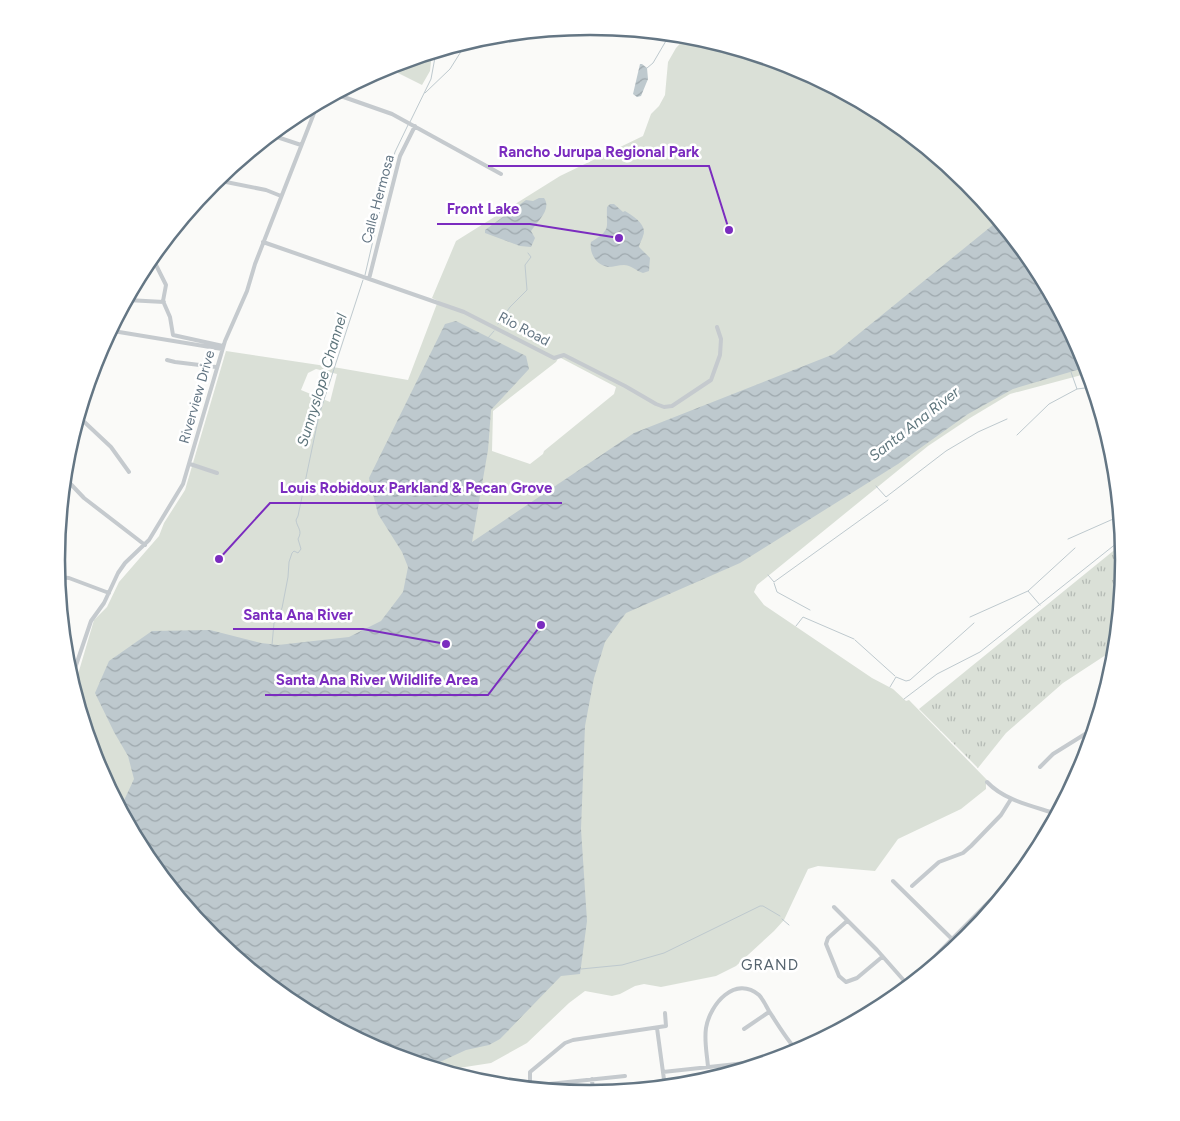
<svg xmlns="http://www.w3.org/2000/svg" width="1180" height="1121" font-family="Figtree,sans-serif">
  <defs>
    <pattern id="grass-tufts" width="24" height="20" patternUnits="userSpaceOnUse" patternTransform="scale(1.25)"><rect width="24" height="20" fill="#dae0d7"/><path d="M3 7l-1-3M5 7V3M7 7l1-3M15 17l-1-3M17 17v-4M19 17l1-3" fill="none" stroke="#b4bab4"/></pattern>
    <pattern id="water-waves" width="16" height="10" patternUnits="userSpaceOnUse" patternTransform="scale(1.25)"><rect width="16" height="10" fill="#bec9ce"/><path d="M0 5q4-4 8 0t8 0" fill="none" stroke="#9ea8ad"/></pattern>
  </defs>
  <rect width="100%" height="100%" fill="#fafaf8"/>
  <path fill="url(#grass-tufts)" d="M 1123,543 L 1124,561 L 1115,649 L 1063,683 L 1006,733 L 978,768 L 919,709 Z"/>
  <path fill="#dae0d7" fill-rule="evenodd" d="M 687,36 L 695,37 L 795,67 L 887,116 L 968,183 L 1034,264 L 1084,356 L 1089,373 L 1010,394 L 970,418 L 928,446 L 757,585 L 754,592 L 764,605 L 872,678 L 893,689 L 906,701 L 909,700 L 988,781 L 986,783 L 986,789 L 961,809 L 898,839 L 875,871 L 818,866 L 808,869 L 784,920 L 774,931 L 736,966 L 716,976 L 661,987 L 644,984 L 635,986 L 620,994 L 612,996 L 585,991 L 569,1003 L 527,1043 L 491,1063 L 452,1069 L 445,1072 L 385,1054 L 293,1005 L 212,938 L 146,857 L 96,765 L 72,685 L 76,681 L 94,620 L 107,607 L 119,582 L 159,536 L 164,523 L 185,490 L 226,351 L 339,368 L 408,380 L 438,301 L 432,298 L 456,241 L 560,176 L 643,136 L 651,114 L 659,106 L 665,95 L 668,62 L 676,48 ZM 559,357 L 616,387 L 614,394 L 544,451 L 543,454 L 530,464 L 492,451 L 493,411 L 556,362 ZM 316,369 L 337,374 L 330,402 L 301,390 L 308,373 Z
    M 432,53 L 430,71 L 422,85 L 392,70 L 396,64 Z"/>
  <path fill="url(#water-waves)" d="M 640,64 L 642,64 L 647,68 L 648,79 L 641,96 L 637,97 L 633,94 Z
    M 539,198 L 544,198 C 552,209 538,221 531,231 L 535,238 L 531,247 L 520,246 L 485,233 L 485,230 L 526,200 L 533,201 Z
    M 610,204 L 614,204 L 623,212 L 625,211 C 633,216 648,225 643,236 C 642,240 640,242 639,247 L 650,258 L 649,271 L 643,273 C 636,271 631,265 624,265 C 619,265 613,267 608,267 C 596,265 589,253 591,242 C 612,229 606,229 607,207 Z
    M 999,220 L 1034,264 L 1084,356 L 1087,367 L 1013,389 L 968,414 L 898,464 L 740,563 L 626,613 L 605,642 L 594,678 L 585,726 L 581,829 L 587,921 L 580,974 L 561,976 L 500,1039 L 489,1045 L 466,1050 L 429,1067 L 385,1054 L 293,1005 L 212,938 L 146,857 L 120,809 L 134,779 L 128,756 L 114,732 L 95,693 L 109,661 L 152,631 L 210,630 L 261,643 L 278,645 L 349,637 L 381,621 L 403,592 L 408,567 L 402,552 L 378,514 L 369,478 L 445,324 L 456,321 L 526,356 L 529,369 L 491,410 L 488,450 L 472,542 L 634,433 L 834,354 Z"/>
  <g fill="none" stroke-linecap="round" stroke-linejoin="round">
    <path stroke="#bec9ce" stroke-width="1" d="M 647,68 L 653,63 L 670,34
      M 425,93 L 450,69 L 467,42
      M 410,122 L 431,79 L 436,52
      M 365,275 L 388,176 L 395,152 L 408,125
      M 498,324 L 510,307 L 527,290 L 525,265 L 531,257 L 528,253
      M 488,338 L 494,331
      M 1077,389 L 1093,387
      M 1017,435 L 1049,404 L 1077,389 L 1071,372
      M 876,486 L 886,497 L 946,451 L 978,432 L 1007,419
      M 1068,539 L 1120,516
      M 768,575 L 774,582 L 888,500
      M 774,583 L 777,592 L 810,610
      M 1040,605 L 1028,591 L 1075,548
      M 970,617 L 1028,591
      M 796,626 L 803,617 L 854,639
      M 855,640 L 895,676
      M 272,645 L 274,623 L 282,608 L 288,577 L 289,562 L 292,553 L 294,551 L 298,553 L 301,549 L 298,539 C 303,530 297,528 296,520 L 298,516 L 319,415 L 363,280
      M 890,687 L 896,677 L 906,681 L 910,680 L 974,623
      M 904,699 L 937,674 L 980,652 L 1122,539
      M 782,919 L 789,925
      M 581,969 L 622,965 L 664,953 L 760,906 L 763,906 L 780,916"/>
    <path stroke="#c5cace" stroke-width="4" d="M 335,94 L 392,114 L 501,174
      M 271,135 L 301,145
      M 216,180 L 266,190 L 281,196
      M 263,242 L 464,312 L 554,358 L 564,355 L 625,386 L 656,404 L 664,407 L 672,406 L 711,380 L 720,355 L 721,339 L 717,327
      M 148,271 L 153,265 L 156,265 L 166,285 L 163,301 L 170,317 L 173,335 L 223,346
      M 369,279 L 400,156 L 415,126
      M 127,300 L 164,302
      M 113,331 L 222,349
      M 167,360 L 175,362 L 216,367
      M 78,416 L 111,447 L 129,472
      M 190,464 L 217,473
      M 64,477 L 84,498 L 145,545
      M 57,577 L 69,578 L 109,593
      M 71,680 L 91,621 L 104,603 L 118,573 L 125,563 L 149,540 L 183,484 L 225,341 L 247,291 L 255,264 L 318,103
      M 1040,767 L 1053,754 L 1090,731 L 1096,724
      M 987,782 C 1005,801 1033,806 1057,814
      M 893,881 L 952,939
      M 912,886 L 939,862 L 963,853 L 971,846 L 1001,815 L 1011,799
      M 834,907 L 877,950 L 907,984
      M 847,921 L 828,938 L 826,944 L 839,976 L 846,982 L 857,978 L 882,957
      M 954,937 L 963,942
      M 888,1004 L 1036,854
      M 657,1028 L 665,1087
      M 744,1029 L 769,1012
      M 774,1060 L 794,1047
      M 708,1067 C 707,1054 704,1041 706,1028 C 710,1004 735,975 759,995 C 763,999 766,1006 769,1011 C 778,1025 787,1040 798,1052
      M 663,1072 L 774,1060
      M 625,1076 L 530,1086 L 530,1072 L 565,1043 L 573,1040 L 666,1026 L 665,1013
      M 592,1079 L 593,1094"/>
  </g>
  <g text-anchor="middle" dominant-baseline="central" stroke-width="5" stroke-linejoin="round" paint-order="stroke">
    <g font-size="14" fill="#647684" stroke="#fff">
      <text transform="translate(378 199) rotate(-75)">Calle Hermosa</text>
      <text transform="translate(524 329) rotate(28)">Rio Road</text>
      <text transform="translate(197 397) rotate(-74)">Riverview Drive</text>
    </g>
    <g font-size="15" font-style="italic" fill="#5f767d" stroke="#fff">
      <text transform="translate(322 380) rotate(-73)">Sunnyslope Channel</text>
      <text transform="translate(914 424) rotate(-38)">Santa Ana River</text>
    </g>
    <g font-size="15" letter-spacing="1" fill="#56646f" stroke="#fff">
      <text x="770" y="965">GRAND</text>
    </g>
  </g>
  <path d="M0 0H1180V1121H0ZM65 560a525 525 0 1 1 1050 0a525 525 0 1 1-1050 0Z" fill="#fff" fill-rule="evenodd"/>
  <path fill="none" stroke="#647684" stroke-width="2.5" d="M65 560a525 525 0 1 1 1050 0a525 525 0 1 1-1050 0Z"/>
  <path fill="none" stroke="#7b2cbf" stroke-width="2" d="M729 230L709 166H488M619 238L530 224H437M219 559L270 503H562M446 644L363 629H233M541 625L488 695H265"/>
  <g fill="#7b2cbf" stroke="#fff" stroke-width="2">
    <circle cx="729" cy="230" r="5"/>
    <circle cx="619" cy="238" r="5"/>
    <circle cx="219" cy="559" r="5"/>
    <circle cx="446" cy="644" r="5"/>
    <circle cx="541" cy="625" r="5"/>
  </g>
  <g font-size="15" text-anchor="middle" font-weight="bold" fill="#7b2cbf" stroke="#fff" stroke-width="5" stroke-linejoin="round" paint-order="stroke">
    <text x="599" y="157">Rancho Jurupa Regional Park</text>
    <text x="483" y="214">Front Lake</text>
    <text x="416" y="493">Louis Robidoux Parkland &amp; Pecan Grove</text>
    <text x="298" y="620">Santa Ana River</text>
    <text x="377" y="685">Santa Ana River Wildlife Area</text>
  </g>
</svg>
